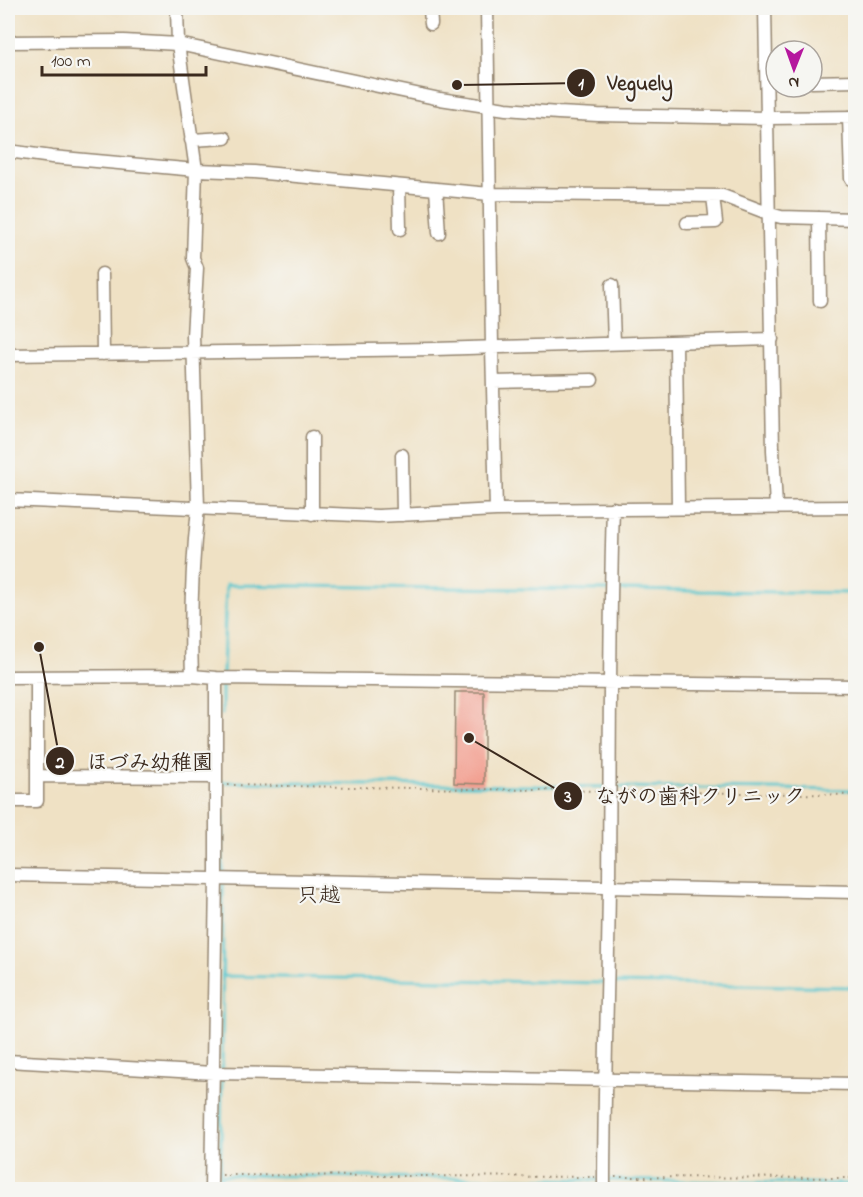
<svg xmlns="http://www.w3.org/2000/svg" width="863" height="1197" font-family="'Indie Flower','Klee One',sans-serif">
  <rect width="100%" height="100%" fill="#f6f6f2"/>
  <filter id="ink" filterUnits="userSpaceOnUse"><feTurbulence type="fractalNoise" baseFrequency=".0167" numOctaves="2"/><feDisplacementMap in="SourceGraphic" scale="12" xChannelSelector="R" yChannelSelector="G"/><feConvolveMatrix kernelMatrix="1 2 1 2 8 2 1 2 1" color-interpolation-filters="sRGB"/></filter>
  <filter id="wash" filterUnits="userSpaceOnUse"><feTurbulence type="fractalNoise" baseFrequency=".008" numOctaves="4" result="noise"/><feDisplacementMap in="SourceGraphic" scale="24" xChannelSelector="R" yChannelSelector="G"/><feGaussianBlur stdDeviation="1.35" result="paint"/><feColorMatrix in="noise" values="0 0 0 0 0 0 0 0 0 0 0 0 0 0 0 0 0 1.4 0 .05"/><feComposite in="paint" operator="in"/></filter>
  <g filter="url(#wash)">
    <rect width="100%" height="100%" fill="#efe1c4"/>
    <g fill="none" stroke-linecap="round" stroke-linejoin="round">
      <path stroke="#5ac7cf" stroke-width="3" d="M 616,590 L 856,593
        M 223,675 L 226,585 L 609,590
        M 222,714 L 222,681
        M 221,782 L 606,787
        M 613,787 L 856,790
        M 222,813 L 223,876
        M 222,976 L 605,983
        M 611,983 L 856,987
        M 222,1071 L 223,882
        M 220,1175 L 599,1180
        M 606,1180 L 856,1184
        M 220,1190 L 222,1077"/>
    </g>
    <g id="blocks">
      <path fill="#f29b8c" d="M 455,692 L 484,692 L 484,784 L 454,783 Z"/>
    </g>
  </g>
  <g filter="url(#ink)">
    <use href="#blocks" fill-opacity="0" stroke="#958671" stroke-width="1.5"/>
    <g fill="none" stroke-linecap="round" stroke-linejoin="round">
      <defs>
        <path id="minor" d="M 177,8 L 178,44 L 196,170 L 193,258 L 197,268 L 193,336 L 198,508 C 192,563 190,622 192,676
          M 430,8 L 431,24
          M 487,8 L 492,347 L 496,510
          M 765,8 L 773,450 L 776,507
          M 8,42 L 124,41 L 178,44 L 440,99 L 506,109 L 558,113 L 598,115 L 768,118 L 856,117
          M 812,82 L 856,81
          M 849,117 L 851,179
          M 191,140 L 225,138
          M 8,151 L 52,157 L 196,170 L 254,172 L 490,194 L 723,196 L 770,214 L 781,217 L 856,219
          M 399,186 L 400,229
          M 436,189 L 439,233
          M 819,218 L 820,301
          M 687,223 L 716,222 L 713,196
          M 102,274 L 103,354
          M 612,285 L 614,343
          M 676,342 L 678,508
          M 8,355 L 435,349 L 772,339
          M 493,382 L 592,380
          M 312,437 L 312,514
          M 402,455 L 403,515
          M 8,500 L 378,516 L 496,510 L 856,507
          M 8,677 L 192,676 L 216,678 L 856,686
          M 37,776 L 215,777
          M 8,801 L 37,801 L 37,678
          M 8,875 L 856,892
          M 8,1061 L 213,1073 L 856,1084
          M 211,1190 L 216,878 L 216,678
          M 604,1190 C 604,1088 608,987 609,885 C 610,760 609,634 613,508"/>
      </defs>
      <use href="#minor" stroke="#958671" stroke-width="15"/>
      <path stroke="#958671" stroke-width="2" stroke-dasharray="1.5 4.5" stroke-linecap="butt" d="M 228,785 L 600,791
        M 621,791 L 856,795
        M 222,1175 L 595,1177
        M 615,1177 L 856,1178"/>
      <use href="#minor" stroke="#fff" stroke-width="12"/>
    </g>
  </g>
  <g text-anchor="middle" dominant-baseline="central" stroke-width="4.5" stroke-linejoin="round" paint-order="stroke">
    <g font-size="22" fill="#3b2a1e" stroke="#f6f6f2">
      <text x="319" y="897">只越</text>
    </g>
  </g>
  <path fill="none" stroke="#3b2a1e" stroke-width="2" d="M457 85L581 83M39 647L60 761M469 738L568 796"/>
  <g fill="#3b2a1e" stroke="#f6f6f2" stroke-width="2">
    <circle cx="457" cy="85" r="6"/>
    <circle cx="39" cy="647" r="6"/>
    <circle cx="469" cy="738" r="6"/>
    <circle cx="581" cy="83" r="15"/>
    <circle cx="60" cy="761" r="15"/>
    <circle cx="568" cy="796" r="15"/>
  </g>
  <g font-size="18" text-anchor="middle" font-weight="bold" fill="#fff">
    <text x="581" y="89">1</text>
    <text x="60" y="768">2</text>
    <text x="568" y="802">3</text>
  </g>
  <g font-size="21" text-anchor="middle" font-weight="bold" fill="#3b2a1e" stroke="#f6f6f2" stroke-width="4.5" stroke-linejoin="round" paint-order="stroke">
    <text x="640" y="90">Veguely</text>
    <text x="150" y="769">ほづみ幼稚園</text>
    <text x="700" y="803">ながの歯科クリニック</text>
  </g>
  <rect width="863" height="1197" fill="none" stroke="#f6f6f2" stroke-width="30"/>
  <g transform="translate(794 69) rotate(181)"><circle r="28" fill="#f6f6f2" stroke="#aba49d" stroke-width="1.5"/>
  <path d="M0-4.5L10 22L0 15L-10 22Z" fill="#b5179e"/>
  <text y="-9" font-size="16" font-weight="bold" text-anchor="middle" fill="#3b2a1e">N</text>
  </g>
  <path d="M42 66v9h164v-9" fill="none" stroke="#3b2a1e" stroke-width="3"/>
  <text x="51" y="66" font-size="18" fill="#3b2a1e" stroke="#f6f6f2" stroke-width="4.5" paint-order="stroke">100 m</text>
</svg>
